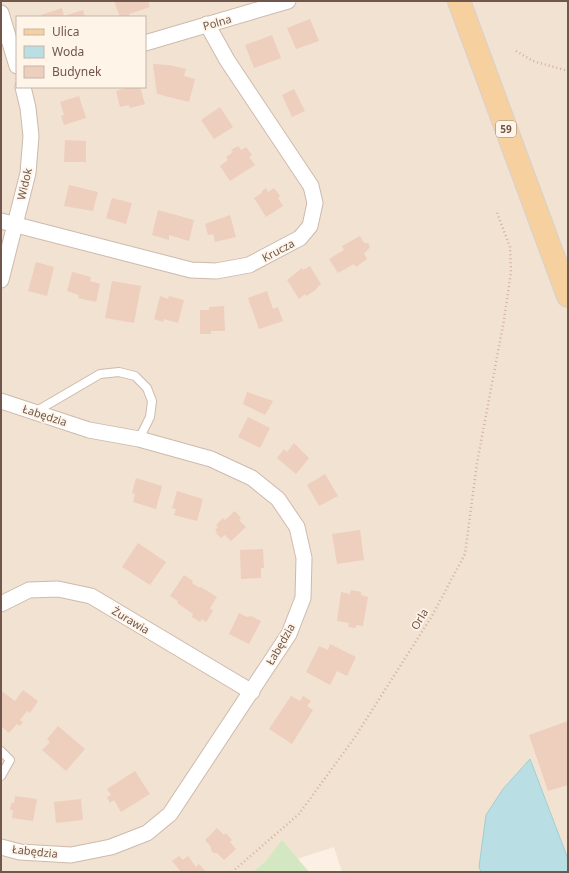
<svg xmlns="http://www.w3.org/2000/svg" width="569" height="873" font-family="'Noto Sans',sans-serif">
  <rect width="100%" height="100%" fill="#fbf0e3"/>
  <path fill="#f2e2d2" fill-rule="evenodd" d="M 1,1 L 568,1 L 568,872 L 342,872 L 334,847 L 257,872 L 1,872 ZM 17,17 L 145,17 L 145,87 L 17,87 Z"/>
  <path fill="#d3e7c2" d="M 282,840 L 309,872 L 253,872 L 266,861 Z"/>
  <path fill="#b9dee3" stroke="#a0ced4" d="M 530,759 L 568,859 L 568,872 L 481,872 L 479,867 L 486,815 L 503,789 Z"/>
  <path fill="#eecebc" d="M 114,1 L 148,1 L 150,7 L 129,14 L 130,17 L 120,17 Z
    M 62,8 L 64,16 L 83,10 L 85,17 L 41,17 L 41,15 Z
    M 310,19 L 319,41 L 296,49 L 287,28 Z
    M 272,35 L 281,58 L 254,68 L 245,45 Z
    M 153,64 L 169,65 L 186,69 L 184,76 L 195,79 L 189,102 L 157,94 Z
    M 129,87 L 140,87 L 145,104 L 130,108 L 129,105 L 120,107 L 116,91 Z
    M 294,89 L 305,111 L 292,117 L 282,95 Z
    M 79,96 L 86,118 L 64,125 L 61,116 L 64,115 L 60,102 Z
    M 220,107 L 233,127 L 214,139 L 201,120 Z
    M 65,140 L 86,141 L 86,162 L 64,162 Z
    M 238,146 L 241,150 L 246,147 L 252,155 L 249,157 L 255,165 L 230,181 L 220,166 L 228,160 L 226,157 L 233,152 L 231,150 Z
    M 69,185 L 98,192 L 93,211 L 64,206 Z
    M 266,188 L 268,192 L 274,188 L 280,196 L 278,198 L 283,206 L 266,217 L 254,198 L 262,193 L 261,192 Z
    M 112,198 L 132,203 L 126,224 L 106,218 Z
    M 158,210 L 194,220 L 189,241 L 169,235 L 169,240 L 152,235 Z
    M 230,215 L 236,237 L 215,242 L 213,234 L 208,235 L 205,224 Z
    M 360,236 L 364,243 L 368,243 L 370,247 L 364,254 L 367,259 L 356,267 L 354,264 L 338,273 L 329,259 L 344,250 L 342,246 Z
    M 36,262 L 54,267 L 47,296 L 28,291 Z
    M 310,266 L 321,284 L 316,289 L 316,290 L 306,296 L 305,294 L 299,299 L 287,280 L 302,268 L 303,270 Z
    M 72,272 L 91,277 L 90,281 L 100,284 L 96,302 L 78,298 L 79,295 L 67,291 Z
    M 112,281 L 141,286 L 134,323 L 105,318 Z
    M 267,291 L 273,309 L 278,307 L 283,321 L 259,329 L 248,298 Z
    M 160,296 L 168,299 L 169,296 L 184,300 L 178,323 L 164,319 L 163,322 L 154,319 Z
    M 224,306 L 225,331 L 211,331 L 211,334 L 200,334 L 200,310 L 209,310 L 209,307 Z
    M 247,392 L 273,401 L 265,415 L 243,404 Z
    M 248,417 L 270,428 L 260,448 L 238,437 Z
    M 294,443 L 309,458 L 296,474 L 277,458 L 284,449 L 287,452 Z
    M 325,474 L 338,496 L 319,506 L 307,485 Z
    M 136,478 L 162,486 L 156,509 L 133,502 L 135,494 L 132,493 Z
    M 177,491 L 203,499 L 197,521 L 174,515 L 176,509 L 172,508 Z
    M 235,511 L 241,518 L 239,520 L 246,527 L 231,541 L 225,535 L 221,538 L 216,533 L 217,532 L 215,530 L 218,527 L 216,525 L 223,518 L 225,520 Z
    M 360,530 L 364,560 L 337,564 L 332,534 Z
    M 138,543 L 166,562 L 150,585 L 122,567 Z
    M 263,549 L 264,568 L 261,568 L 261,578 L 241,579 L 240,550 Z
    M 184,575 L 193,581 L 192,583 L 200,588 L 201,587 L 217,597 L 210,608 L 213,611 L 206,622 L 202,619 L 200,622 L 192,617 L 193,614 L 177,603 L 178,601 L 170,596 Z
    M 351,590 L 361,592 L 361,595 L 368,597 L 363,626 L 356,625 L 356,628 L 348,627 L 349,623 L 337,621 L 341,592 L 350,594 Z
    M 239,613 L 247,617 L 251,616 L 261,621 L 249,644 L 229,634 Z
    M 330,644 L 356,657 L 347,676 L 337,671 L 330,685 L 306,672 L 319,646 L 328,650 Z
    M 23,690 L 38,701 L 30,713 L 27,711 L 20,720 L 23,722 L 20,726 L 17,724 L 9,733 L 1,726 L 1,694 L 3,692 L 15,701 Z
    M 291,696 L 300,701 L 303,696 L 311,701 L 307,706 L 313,710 L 292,744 L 269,729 Z
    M 568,721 L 568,785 L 548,791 L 529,735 Z
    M 58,726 L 85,749 L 66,771 L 42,750 L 50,742 L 47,739 Z
    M 135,771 L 150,794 L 121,812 L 114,800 L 110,803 L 107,797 L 111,795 L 107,789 Z
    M 15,796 L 37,799 L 33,821 L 12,818 L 13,810 L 10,810 L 11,803 L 14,803 Z
    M 81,799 L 83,820 L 56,823 L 54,802 Z
    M 217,828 L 224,835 L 226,833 L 232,840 L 230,842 L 236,849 L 224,860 L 217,853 L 214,853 L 211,850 L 211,847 L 205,840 Z
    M 179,856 L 183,860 L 188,856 L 196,867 L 199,864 L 206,872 L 181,872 L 172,861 Z"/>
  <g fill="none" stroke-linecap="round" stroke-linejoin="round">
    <defs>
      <path id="service" d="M 35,412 L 100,374 L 119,372 L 135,376 L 147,388 L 152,401 L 150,417 L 139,439
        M 1,751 L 10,760 L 1,776"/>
      <path id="minor" d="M 1,13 L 17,66
        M 145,43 L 288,1
        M 1,221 L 191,270 L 216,271 L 249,265 L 300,238 L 310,226 L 315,203 L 311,186 L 227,60 L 207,24
        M 1,280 L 28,173 L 31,136 L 28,108 L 23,87
        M 1,401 L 89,430 L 139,439 L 211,459 L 252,478 L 278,499 L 297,527 L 304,558 L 303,598 L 289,634 L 170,814 L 147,833 L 111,847 L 71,855 L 20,852 L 1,847
        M 1,604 L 29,590 L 58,589 L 91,596 L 252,692"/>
      <path id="primary" d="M 459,1 L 568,296"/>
    </defs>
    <use href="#service" stroke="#cdbaad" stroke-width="10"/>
    <use href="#minor" stroke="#cdbaad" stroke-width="17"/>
    <use href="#primary" stroke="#d7d0cd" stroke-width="24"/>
    <path stroke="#d3b1a0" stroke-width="2.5" stroke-dasharray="1 3" stroke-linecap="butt" d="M 516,51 L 533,61 L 568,71
      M 232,872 L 299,814 L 355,737 L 432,616 L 465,554 L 477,463 L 504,320 L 511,272 L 510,247 L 496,210"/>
    <use href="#service" stroke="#fff" stroke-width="8"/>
    <use href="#minor" stroke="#fff" stroke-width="15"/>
    <use href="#primary" stroke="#f6d19f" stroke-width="22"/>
  </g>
  <g text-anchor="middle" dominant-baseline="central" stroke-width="3.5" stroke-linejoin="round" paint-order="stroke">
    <rect fill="#fef4e8" stroke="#9b857a" stroke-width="1" x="496" y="121" width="20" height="16" rx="3"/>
    <g font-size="10" font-weight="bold" fill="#71564b">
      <text x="506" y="129">59</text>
    </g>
    <g font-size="11" fill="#71564b" stroke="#fef4e8">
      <text transform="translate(217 22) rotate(-16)">Polna</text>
      <text transform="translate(24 184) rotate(-77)">Widok</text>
      <text transform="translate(278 250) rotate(-28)">Krucza</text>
      <text transform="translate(45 415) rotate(18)">Łabędzia</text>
      <text transform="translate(419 619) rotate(-59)">Orla</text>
      <text transform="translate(131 620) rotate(31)">Żurawia</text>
      <text transform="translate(280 644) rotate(-60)">Łabędzia</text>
      <text transform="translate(35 851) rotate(6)">Łabędzia</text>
    </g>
  </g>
  <rect width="569" height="873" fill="none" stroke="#71564b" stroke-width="4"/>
  <rect x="16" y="16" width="130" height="72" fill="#fef4e8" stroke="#c6b5a9"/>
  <rect x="24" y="29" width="20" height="6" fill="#f6d19f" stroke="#c6b5a9"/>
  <text x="52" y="36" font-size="12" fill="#71564b">Ulica</text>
  <rect x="24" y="46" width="20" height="12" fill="#b9dee3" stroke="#c6b5a9"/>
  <text x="52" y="56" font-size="12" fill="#71564b">Woda</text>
  <rect x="24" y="66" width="20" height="12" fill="#eecebc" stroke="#c6b5a9"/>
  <text x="52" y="76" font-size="12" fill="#71564b">Budynek</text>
</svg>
